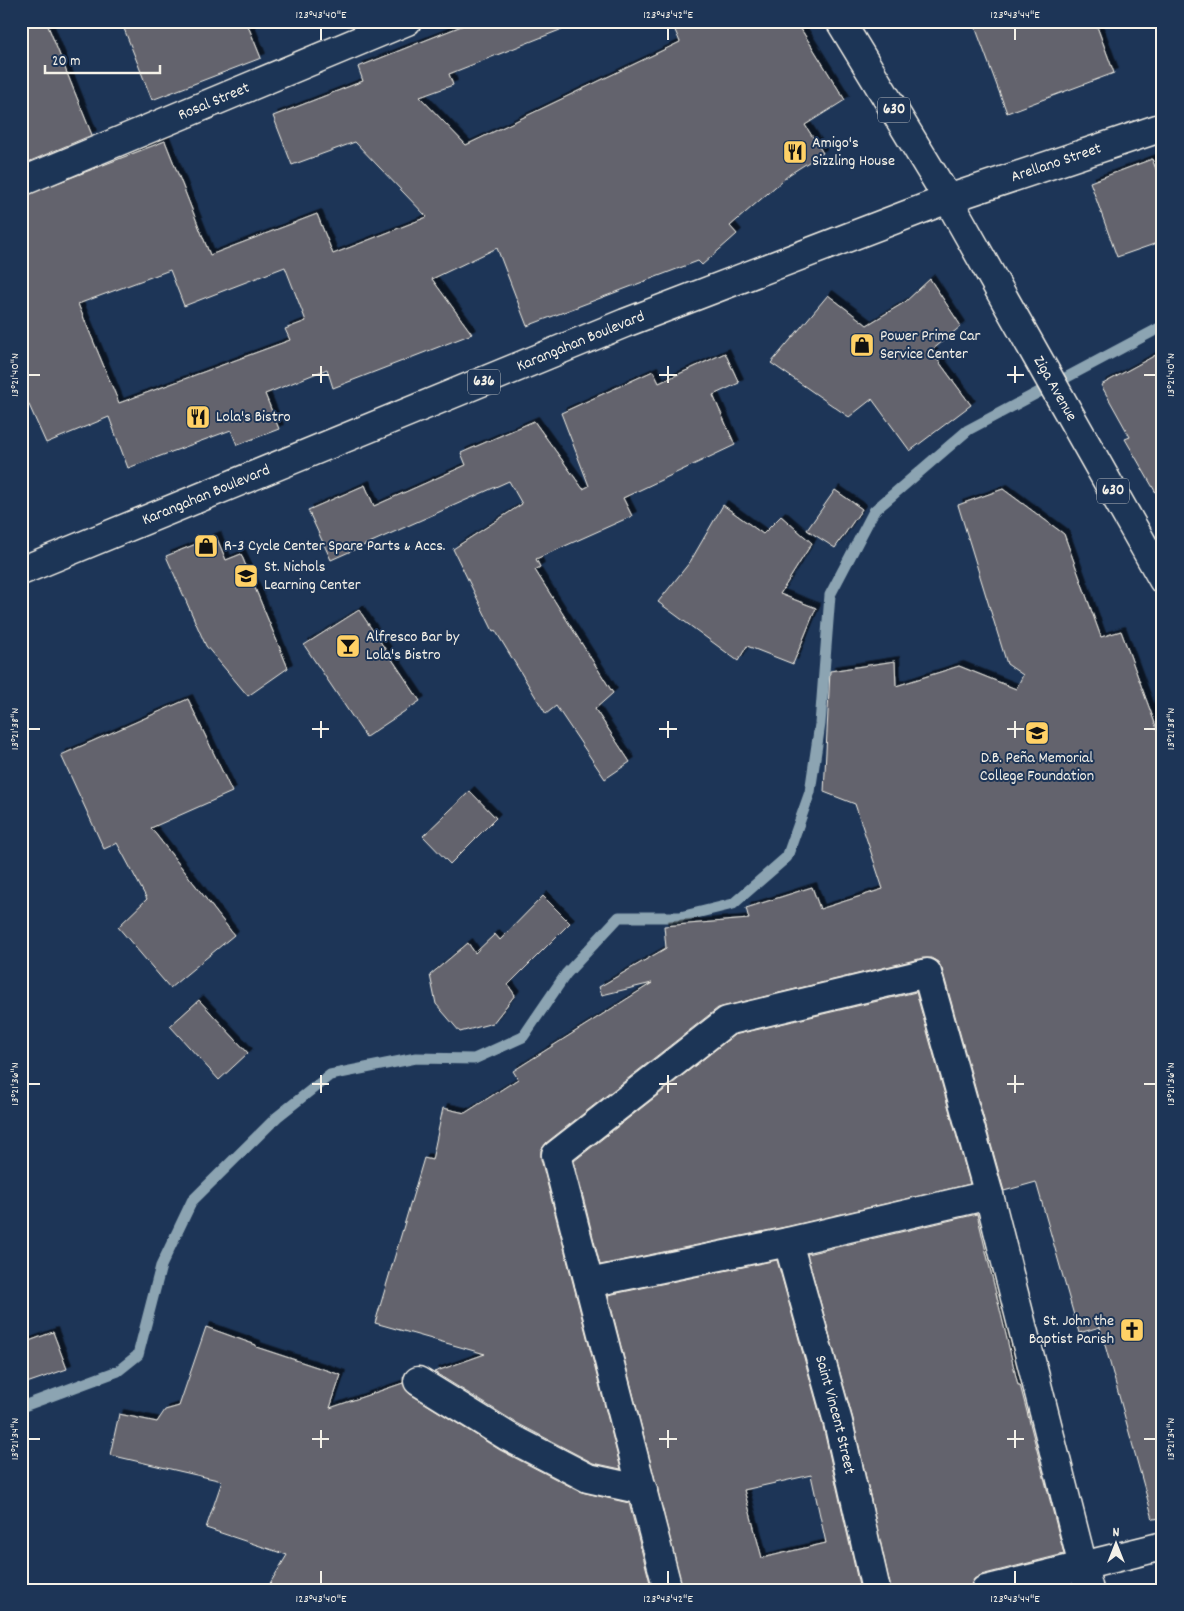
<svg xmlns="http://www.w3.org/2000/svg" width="1184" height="1611" font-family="Dekko,sans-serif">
  <defs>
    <filter id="shadow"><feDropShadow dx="4.5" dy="-4.5" stdDeviation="0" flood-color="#0009"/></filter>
  </defs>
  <rect width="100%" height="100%" fill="#1d3557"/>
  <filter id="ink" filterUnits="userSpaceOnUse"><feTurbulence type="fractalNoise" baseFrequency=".02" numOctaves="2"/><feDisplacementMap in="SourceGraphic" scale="10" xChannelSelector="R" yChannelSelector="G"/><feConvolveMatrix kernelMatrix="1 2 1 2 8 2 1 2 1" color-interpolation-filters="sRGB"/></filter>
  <g filter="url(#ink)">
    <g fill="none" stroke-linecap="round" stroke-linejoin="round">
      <path stroke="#8ca4b2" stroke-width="11" d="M 21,1407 L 118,1371 L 138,1355 L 161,1266 L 192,1201 L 277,1117 L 330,1075 L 416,1058 L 474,1059 L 523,1037 L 566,974 L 619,917 L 680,917 L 733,904 L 787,857 L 810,792 L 820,724 L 830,595 L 874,511 L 968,430 L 1163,326"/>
    </g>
    <path fill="#63646d" stroke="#f4f1e8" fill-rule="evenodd" filter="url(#shadow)" d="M 21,21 L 46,21 L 92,135 L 21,165 Z
      M 121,21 L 246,21 L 261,58 L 152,100 Z
      M 474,21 L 575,21 L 575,24 L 449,74 L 453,85 L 420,97 L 466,145 L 680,42 L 671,21 L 796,21 L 845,100 L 805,125 L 823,153 L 790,174 L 730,226 L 737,234 L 702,265 L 698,261 L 527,326 L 497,248 L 432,279 L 472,334 L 333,388 L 327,369 L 265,394 L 279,429 L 237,445 L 231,430 L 128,468 L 109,417 L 46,443 L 21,387 L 21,197 L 165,141 L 210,255 L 317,214 L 333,254 L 427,217 L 355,142 L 292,165 L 273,116 L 363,81 L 358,67 ZM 285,267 L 306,321 L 285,329 L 290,340 L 119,403 L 78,304 L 170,270 L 184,306 Z
      M 973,21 L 1095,21 L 1114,73 L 1007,113 Z
      M 1152,159 L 1163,186 L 1163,241 L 1117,257 L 1090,182 Z
      M 930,279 L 961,326 L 931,351 L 971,405 L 910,451 L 872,399 L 849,417 L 771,363 L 828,295 L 867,325 L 905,302 Z
      M 1163,351 L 1163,505 L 1125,439 L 1130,437 L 1101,385 Z
      M 725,353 L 739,383 L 713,395 L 735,445 L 623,498 L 632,516 L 536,559 L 540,567 L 535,570 L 613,693 L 595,709 L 630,762 L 605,779 L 556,706 L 546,714 L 495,630 L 493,631 L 453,549 L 522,504 L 509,481 L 331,560 L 308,510 L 365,485 L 374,506 L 466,465 L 461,453 L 534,421 L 583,489 L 589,486 L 561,413 L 653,371 L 659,383 Z
      M 1003,489 L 1064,534 L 1101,637 L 1121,631 L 1163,745 L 1163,1518 L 1153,1519 L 1100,1327 L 1079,1333 L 1036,1182 L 1004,1191 L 942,969 L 938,962 L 931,958 L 923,958 L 718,1008 L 546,1143 L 541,1150 L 541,1159 L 621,1469 L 593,1463 L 515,1422 L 434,1372 L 485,1354 L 375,1323 L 424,1158 L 432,1160 L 443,1108 L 465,1113 L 518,1079 L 513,1071 L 652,983 L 602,995 L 599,987 L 666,948 L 664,926 L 749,919 L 746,908 L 812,887 L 820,909 L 883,889 L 855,804 L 824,792 L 830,671 L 895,661 L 896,686 L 959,666 L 1016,689 L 1023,675 L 1007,664 L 958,505 Z
      M 835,490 L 862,509 L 835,548 L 807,530 Z
      M 723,505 L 763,534 L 781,516 L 812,543 L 780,594 L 816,608 L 793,664 L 747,646 L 738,661 L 658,602 L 690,562 Z
      M 216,536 L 226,560 L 241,554 L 288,668 L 248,696 L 206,646 L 166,556 Z
      M 359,610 L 420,701 L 366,737 L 304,645 Z
      M 188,699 L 232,792 L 151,828 L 234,935 L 170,988 L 118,927 L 147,899 L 117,843 L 104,849 L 61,755 Z
      M 470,791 L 496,818 L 450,864 L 423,836 Z
      M 543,896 L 570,923 L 508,985 L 515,995 L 493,1023 L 460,1032 L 436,1004 L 430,975 L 468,943 L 475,953 L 495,934 L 500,940 Z
      M 916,992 L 970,1184 L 785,1227 L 600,1265 L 574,1161 L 734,1035 Z
      M 199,1000 L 248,1053 L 219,1080 L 170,1026 Z
      M 977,1214 L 1018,1385 L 1020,1385 L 1064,1554 L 981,1575 L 974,1579 L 970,1590 L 891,1590 L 853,1419 L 807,1254 Z
      M 777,1260 L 823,1426 L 860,1590 L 683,1590 L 608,1295 ZM 811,1475 L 826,1543 L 762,1558 L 744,1490 Z
      M 206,1327 L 256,1345 L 256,1347 L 341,1375 L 330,1408 L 403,1383 L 410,1394 L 500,1450 L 581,1492 L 629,1503 L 652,1590 L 266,1590 L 287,1555 L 206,1528 L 222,1481 L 110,1455 L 119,1414 L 157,1422 L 165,1410 L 179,1406 Z
      M 53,1332 L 67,1369 L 21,1385 L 21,1344 Z"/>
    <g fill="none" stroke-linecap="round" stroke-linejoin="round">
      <defs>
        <g id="minor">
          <path id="s1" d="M 21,182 L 407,21"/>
          <path id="s2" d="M 948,199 L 1163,127"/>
          <path id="s3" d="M 788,1242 L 838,1422 L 876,1590"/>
          <path d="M 589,1283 L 788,1242 L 989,1195"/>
          <path d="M 418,1381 L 507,1436 L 588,1478 L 643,1490"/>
          <path d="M 668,1590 L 556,1155 L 727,1021 L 927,973 L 989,1195 L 1089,1590"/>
          <path d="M 985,1590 L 1163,1546"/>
        </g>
        <g id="primary">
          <path id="s4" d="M 840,21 L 948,199 L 1163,580"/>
          <path id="s5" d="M 21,571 L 625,323 L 948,199"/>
        </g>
      </defs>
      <use href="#minor" stroke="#f4f1e8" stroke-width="31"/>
      <use href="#primary" stroke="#f4f1e8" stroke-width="31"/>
      <use href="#minor" stroke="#1d3557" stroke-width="28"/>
      <use href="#primary" stroke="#1d3557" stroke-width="28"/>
    </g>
  </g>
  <path fill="none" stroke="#f4f1e8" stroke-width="2" d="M 321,28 L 321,40M 668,28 L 668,40M 1015,28 L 1015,40M 321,366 L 321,383M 668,366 L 668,383M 1015,366 L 1015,383M 28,375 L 40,375M 312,375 L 329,375M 659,375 L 677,375M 1007,375 L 1024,375M 1144,375 L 1156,375M 321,721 L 321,738M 668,721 L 668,738M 1015,721 L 1015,738M 28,729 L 40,729M 312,729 L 329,729M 659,729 L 677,729M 1007,729 L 1024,729M 1144,729 L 1156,729M 321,1075 L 321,1093M 668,1075 L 668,1093M 1015,1075 L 1015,1093M 28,1084 L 40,1084M 312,1084 L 329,1084M 659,1084 L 677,1084M 1007,1084 L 1024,1084M 1144,1084 L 1156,1084M 321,1430 L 321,1448M 668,1430 L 668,1448M 1015,1430 L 1015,1448M 28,1439 L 40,1439M 312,1439 L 329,1439M 659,1439 L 677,1439M 1007,1439 L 1024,1439M 1144,1439 L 1156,1439M 321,1571 L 321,1584M 668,1571 L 668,1584M 1015,1571 L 1015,1584"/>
  <defs>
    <symbol id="restaurant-square" viewBox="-11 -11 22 22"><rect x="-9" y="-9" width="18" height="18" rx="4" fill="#ffd166" stroke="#1d3557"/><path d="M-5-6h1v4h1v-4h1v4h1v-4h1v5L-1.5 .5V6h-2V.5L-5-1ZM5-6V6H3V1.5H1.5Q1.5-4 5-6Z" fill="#111"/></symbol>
    <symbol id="shop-square" viewBox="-11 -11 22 22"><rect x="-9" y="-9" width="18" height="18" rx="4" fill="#ffd166" stroke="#1d3557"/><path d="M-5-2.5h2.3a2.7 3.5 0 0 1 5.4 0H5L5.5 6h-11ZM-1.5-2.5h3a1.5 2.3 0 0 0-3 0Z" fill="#111"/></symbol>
    <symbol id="school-square" viewBox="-11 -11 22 22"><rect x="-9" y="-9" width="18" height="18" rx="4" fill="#ffd166" stroke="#1d3557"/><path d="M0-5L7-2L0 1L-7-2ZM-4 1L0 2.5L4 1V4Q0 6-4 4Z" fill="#111"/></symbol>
    <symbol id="bar-square" viewBox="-11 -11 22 22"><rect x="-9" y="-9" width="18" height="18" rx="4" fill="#ffd166" stroke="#1d3557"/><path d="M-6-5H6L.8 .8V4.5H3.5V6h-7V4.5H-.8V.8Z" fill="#111"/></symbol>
    <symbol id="university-square" viewBox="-11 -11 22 22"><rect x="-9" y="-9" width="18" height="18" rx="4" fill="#ffd166" stroke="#1d3557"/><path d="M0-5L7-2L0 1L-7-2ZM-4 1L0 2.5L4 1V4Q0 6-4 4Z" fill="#111"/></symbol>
    <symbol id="church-square" viewBox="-11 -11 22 22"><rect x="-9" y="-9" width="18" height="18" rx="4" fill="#ffd166" stroke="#1d3557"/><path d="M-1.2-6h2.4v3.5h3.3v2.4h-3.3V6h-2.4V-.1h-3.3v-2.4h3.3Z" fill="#111"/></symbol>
  </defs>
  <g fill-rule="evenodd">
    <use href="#restaurant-square" x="781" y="138" width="28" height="28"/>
    <use href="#shop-square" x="848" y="331" width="28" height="28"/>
    <use href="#restaurant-square" x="184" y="403" width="28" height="28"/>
    <use href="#shop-square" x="192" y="532" width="28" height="28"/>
    <use href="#school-square" x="232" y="562" width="28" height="28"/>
    <use href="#bar-square" x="334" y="632" width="28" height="28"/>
    <use href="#university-square" x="1023" y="719" width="28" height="28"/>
    <use href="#church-square" x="1118" y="1316" width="28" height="28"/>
  </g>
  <g text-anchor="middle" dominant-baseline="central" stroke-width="4" stroke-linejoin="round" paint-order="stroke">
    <g fill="#1d3557" stroke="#b4b9bc" stroke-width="1">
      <rect x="878" y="97.5" width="32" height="25" rx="4"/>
      <rect x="468" y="369.5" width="32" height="25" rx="4"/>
      <rect x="1097" y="478.5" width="32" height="25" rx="4"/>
    </g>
    <g font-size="15" font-weight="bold" fill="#f4f1e8">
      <text x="894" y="110">630</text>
      <text x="484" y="382">636</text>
      <text x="1113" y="491">630</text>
    </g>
    <g font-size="16" fill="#f4f1e8" stroke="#1d3557">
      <text stroke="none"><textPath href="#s1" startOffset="209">Rosal Street</textPath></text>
      <text stroke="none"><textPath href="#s2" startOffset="114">Arellano Street</textPath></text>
      <text stroke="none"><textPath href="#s5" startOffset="605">Karangahan Boulevard</textPath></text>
      <text stroke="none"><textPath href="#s4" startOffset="426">Ziga Avenue</textPath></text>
      <text stroke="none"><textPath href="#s5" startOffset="200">Karangahan Boulevard</textPath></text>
      <text stroke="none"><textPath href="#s3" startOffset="179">Saint Vincent Street</textPath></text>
    </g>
    <g font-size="16" fill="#f4f1e8" stroke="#1d3557" text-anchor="start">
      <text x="812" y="143">Amigo's<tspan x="812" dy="18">Sizzling House</tspan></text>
      <text x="880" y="336">Power Prime Car<tspan x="880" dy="18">Service Center</tspan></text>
      <text x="216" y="417">Lola's Bistro</text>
      <text x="224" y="546">R-3 Cycle Center Spare Parts &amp; Accs.</text>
      <text x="264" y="567">St. Nichols<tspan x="264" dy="18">Learning Center</tspan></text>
      <text x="366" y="637">Alfresco Bar by<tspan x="366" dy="18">Lola's Bistro</tspan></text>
      <text x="1037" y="758" text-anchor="middle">D.B. Peña Memorial<tspan x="1037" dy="18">College Foundation</tspan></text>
      <text x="1114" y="1321" text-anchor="end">St. John the<tspan x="1114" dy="18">Baptist Parish</tspan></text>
    </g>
  </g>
  <rect width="1184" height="1611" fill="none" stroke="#1d3557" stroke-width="55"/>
  <g transform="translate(1116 1544)" stroke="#1d3557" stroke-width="4" paint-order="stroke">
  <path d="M0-4L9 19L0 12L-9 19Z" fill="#f4f1e8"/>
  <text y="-8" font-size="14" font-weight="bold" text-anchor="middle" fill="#f4f1e8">N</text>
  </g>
  <path d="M45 65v8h115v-8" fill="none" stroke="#f4f1e8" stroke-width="2.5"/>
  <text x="52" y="65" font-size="15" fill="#f4f1e8" stroke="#1d3557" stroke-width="4" paint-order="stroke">20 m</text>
  <rect x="28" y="28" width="1128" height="1556" fill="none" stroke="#f4f1e8" stroke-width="2"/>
  <g font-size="12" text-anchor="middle" fill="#f4f1e8">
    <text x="321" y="18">123°43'40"E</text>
    <text x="668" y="18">123°43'42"E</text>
    <text x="1015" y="18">123°43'44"E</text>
    <text transform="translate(14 375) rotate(-90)" y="4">13°21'40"N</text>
    <text transform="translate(1170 375) rotate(-90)" y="4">13°21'40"N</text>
    <text transform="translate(14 729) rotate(-90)" y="4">13°21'38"N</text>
    <text transform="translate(1170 729) rotate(-90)" y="4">13°21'38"N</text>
    <text transform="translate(14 1084) rotate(-90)" y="4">13°21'36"N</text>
    <text transform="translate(1170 1084) rotate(-90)" y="4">13°21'36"N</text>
    <text transform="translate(14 1439) rotate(-90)" y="4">13°21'34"N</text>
    <text transform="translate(1170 1439) rotate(-90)" y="4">13°21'34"N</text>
    <text x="321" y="1602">123°43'40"E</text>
    <text x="668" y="1602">123°43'42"E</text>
    <text x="1015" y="1602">123°43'44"E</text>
  </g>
</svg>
